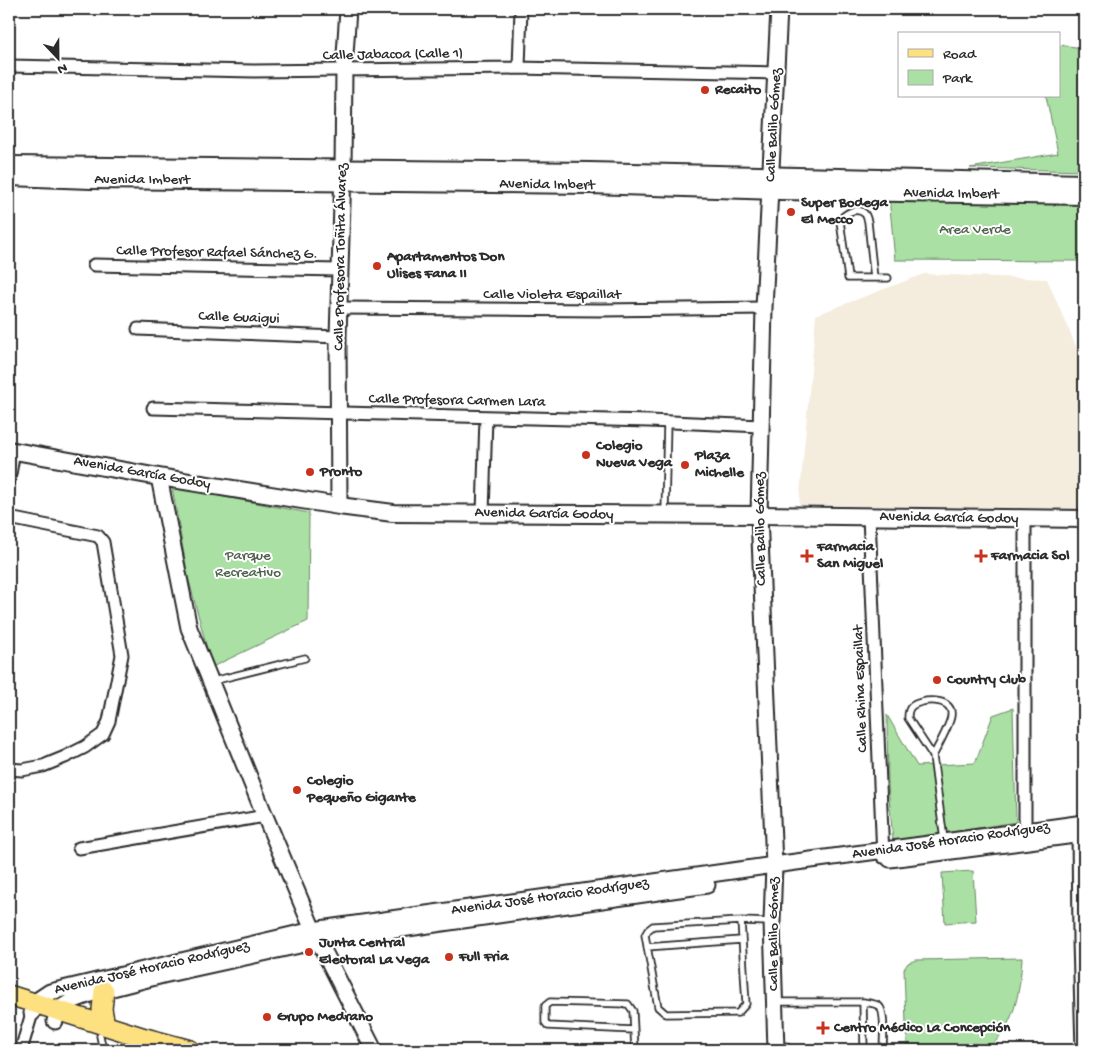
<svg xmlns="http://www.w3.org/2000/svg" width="1093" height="1059" font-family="'Gochi Hand',sans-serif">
  <rect width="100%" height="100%" fill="#fff"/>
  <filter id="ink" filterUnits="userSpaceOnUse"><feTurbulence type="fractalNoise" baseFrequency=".02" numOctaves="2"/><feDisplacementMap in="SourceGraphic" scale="10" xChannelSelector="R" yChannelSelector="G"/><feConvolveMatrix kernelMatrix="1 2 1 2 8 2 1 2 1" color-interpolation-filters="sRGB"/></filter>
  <g filter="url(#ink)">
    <path fill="#f4ecdd" d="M 924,274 L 1047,279 L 1084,365 L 1084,509 L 799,505 L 816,315 Z"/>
    <path fill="#aae0a3" stroke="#6a8667" d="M 1059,45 L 1084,48 L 1084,171 L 970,168 L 1058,153 L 1046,96 L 1059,96 Z
      M 889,197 L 1084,203 L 1084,261 L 895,260 Z
      M 172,487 L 309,513 L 308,621 L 212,667 L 188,577 Z
      M 1013,708 L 1016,822 L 893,841 L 888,785 L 887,715 L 917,766 L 975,763 L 993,715 Z
      M 973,871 L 976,921 L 945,923 L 942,873 Z
      M 1022,958 C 1020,992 1015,1028 986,1050 L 907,1050 L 904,969 L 908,963 L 916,960 Z"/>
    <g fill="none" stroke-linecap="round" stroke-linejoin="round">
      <defs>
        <path id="service" d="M 874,278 L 868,222 C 868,221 866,215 865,214 C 857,206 844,213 840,221 L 848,278 L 888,278
          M 665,512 L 667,422
          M 213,681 L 305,658
          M 933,756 C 938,746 950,725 951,716 C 954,696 919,699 911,707 C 908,710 908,714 908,718 L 933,756 L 944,840
          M 741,921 L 746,1004 L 738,1013 L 666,1014 L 658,1007 L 645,935 L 648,930 L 653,926 L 741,921 L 770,922
          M 647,947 L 741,940
          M 775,1002 L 863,1002 C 868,1003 875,1003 879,1006 C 886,1012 883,1040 883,1050
          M 863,1002 L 864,1050
          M 634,1030 L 548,1026 L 545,1022 L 545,1006 L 550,1002 L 628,1004 L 633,1011 L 635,1050
          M 100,1036 L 103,1050
          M 778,1046 L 786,1046 L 787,1050"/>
        <path id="minor" d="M 9,66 L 254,71 L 515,68 L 777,73
          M 519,68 L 521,9
          M 94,265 L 340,270
          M 339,308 L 601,310 L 764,308
          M 138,329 L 338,337
          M 153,408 L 649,421 L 761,426
          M 9,480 L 14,451
          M 483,513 L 486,417
          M 869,516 L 883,857
          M 9,518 L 98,536 L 103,542 L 122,655 L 109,721 L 103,734 L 85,747 L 65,757 L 43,766 L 22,770 L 9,769
          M 1078,827 L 1079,941 L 1082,1050
          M 1025,831 L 1025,519
          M 79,848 L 265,816
          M 21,1050 L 32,1013"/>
        <path id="tertiary" d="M 159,477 L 189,628 L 265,816 L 313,930 L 374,1050
          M 339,506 L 338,337 L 343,170 L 344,70 L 348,9
          M 890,859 L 1083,834
          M 32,1013 L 35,1002 L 50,992 L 313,930 L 774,865 L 1084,823
          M 55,1021 L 59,1009 L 74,1000 L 93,993 L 163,975 L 318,941 L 707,885
          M 776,1050 L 772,922 L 774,865 L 759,515 L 764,308 L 779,9"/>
        <path id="secondary" d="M 9,165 L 590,171 L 1084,183
          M 9,177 L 91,180 L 590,185 L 780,191 L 1084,196
          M 9,450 L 159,477 L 339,506 L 393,513 L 759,515 L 1084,519"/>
        <path id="primary" d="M 104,991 L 102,1009 L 105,1025
          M 9,995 L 145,1038 L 190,1050"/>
      </defs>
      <use href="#service" stroke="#2b2b2b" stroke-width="9"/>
      <use href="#minor" stroke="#2b2b2b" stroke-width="15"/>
      <use href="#tertiary" stroke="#2b2b2b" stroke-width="19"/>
      <use href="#secondary" stroke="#2b2b2b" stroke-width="20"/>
      <use href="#primary" stroke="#2b2b2b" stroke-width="22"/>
      <use href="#service" stroke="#fff" stroke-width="5.5"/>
      <use href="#minor" stroke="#fff" stroke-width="11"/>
      <use href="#tertiary" stroke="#fff" stroke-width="15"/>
      <use href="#secondary" stroke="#fff" stroke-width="16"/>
      <use href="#primary" stroke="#fde080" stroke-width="19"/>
    </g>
  </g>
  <g fill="#c8321e" stroke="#fff" stroke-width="2">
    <circle cx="705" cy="90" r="5"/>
    <circle cx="791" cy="212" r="5"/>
    <circle cx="377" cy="266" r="5"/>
    <circle cx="586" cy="455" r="5"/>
    <circle cx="685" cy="465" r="5"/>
    <circle cx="310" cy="472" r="5"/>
    <path d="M804.5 548.5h5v5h5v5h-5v5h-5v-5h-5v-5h5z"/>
    <path d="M978.5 548.5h5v5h5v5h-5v5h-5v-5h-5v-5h5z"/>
    <circle cx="937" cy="680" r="5"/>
    <circle cx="297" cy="790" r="5"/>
    <circle cx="309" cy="952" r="5"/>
    <circle cx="449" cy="957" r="5"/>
    <circle cx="267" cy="1017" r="5"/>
    <path d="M820.5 1020.5h5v5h5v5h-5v5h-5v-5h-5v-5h5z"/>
  </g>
  <g text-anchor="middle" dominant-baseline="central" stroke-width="4" stroke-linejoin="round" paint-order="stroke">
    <g font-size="15" fill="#2b2b2b" stroke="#fff">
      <text transform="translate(393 55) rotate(-1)">Calle Jabacoa (Calle 1)</text>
      <text transform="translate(774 125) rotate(-87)">Calle Balilo Gómez</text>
      <text x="142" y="180">Avenida Imbert</text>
      <text transform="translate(547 185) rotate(1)">Avenida Imbert</text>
      <text transform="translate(951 194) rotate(1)">Avenida Imbert</text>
      <text transform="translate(217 253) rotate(1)">Calle Profesor Rafael Sánchez G.</text>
      <text transform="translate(341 257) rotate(-89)">Calle Profesora Toñita Álvarez</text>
      <text x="552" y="295">Calle Violeta Espaillat</text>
      <text transform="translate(239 318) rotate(2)">Calle Guaigui</text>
      <text transform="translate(457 401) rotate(1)">Calle Profesora Carmen Lara</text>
      <text transform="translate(142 473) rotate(10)">Avenida García Godoy</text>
      <text transform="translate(544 514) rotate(1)">Avenida García Godoy</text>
      <text transform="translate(949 518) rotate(1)">Avenida García Godoy</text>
      <text transform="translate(761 529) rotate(-91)">Calle Balilo Gómez</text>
      <text transform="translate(861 689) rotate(-92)">Calle Rhina Espaillat</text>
      <text transform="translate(951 841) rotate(-8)">Avenida José Horacio Rodríguez</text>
      <text transform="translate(550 897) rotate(-8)">Avenida José Horacio Rodríguez</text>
      <text transform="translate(774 934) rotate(-90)">Calle Balilo Gómez</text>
      <text transform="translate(152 968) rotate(-13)">Avenida José Horacio Rodríguez</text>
    </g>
    <g font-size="15" font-weight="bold" fill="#2b2b2b" stroke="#fff" text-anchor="start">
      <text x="715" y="90">Recaito</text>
      <text x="801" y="203">Super Bodega<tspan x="801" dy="17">El Mecco</tspan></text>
      <text x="387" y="257">Apartamentos Don<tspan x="387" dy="17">Ulises Fana II</tspan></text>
      <text x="596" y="446">Colegio<tspan x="596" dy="17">Nueva Vega</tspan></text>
      <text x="695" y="456">Plaza<tspan x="695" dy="17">Michelle</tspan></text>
      <text x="320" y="472">Pronto</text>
      <text x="817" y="547">Farmacia<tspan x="817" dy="17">San Miguel</tspan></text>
      <text x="991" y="556">Farmacia Sol</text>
      <text x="947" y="680">Country Club</text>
      <text x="307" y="781">Colegio<tspan x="307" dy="17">Pequeño Gigante</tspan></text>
      <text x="319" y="943">Junta Central<tspan x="319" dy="17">Electoral La Vega</tspan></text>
      <text x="459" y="957">Full Fria</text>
      <text x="277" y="1017">Grupo Medrano</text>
      <text x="834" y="1028">Centro Médico La Concepción</text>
    </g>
    <g font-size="15" fill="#51614f" stroke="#fff">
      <text x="975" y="230">Area Verde</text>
      <text x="248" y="556">Parque<tspan x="248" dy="17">Recreativo</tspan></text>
    </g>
  </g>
  <rect width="1093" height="1059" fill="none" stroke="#fff" stroke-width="30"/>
  <rect x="15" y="15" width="1063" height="1029" fill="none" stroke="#2b2b2b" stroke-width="2" filter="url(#ink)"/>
  <rect x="898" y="32" width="162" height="65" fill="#ffffff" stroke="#aaaaaa"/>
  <rect x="908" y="49" width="25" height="8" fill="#fde080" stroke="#aaaaaa"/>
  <text x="943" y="58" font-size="15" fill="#2b2b2b">Road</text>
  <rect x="908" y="70" width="25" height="15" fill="#aae0a3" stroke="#aaaaaa"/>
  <text x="943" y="82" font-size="15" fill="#2b2b2b">Park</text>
  <g transform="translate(58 58) rotate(158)" stroke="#ffffff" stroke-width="4" paint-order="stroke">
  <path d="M0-4L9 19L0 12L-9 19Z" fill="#2b2b2b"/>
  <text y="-8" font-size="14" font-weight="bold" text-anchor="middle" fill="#2b2b2b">N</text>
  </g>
</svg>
